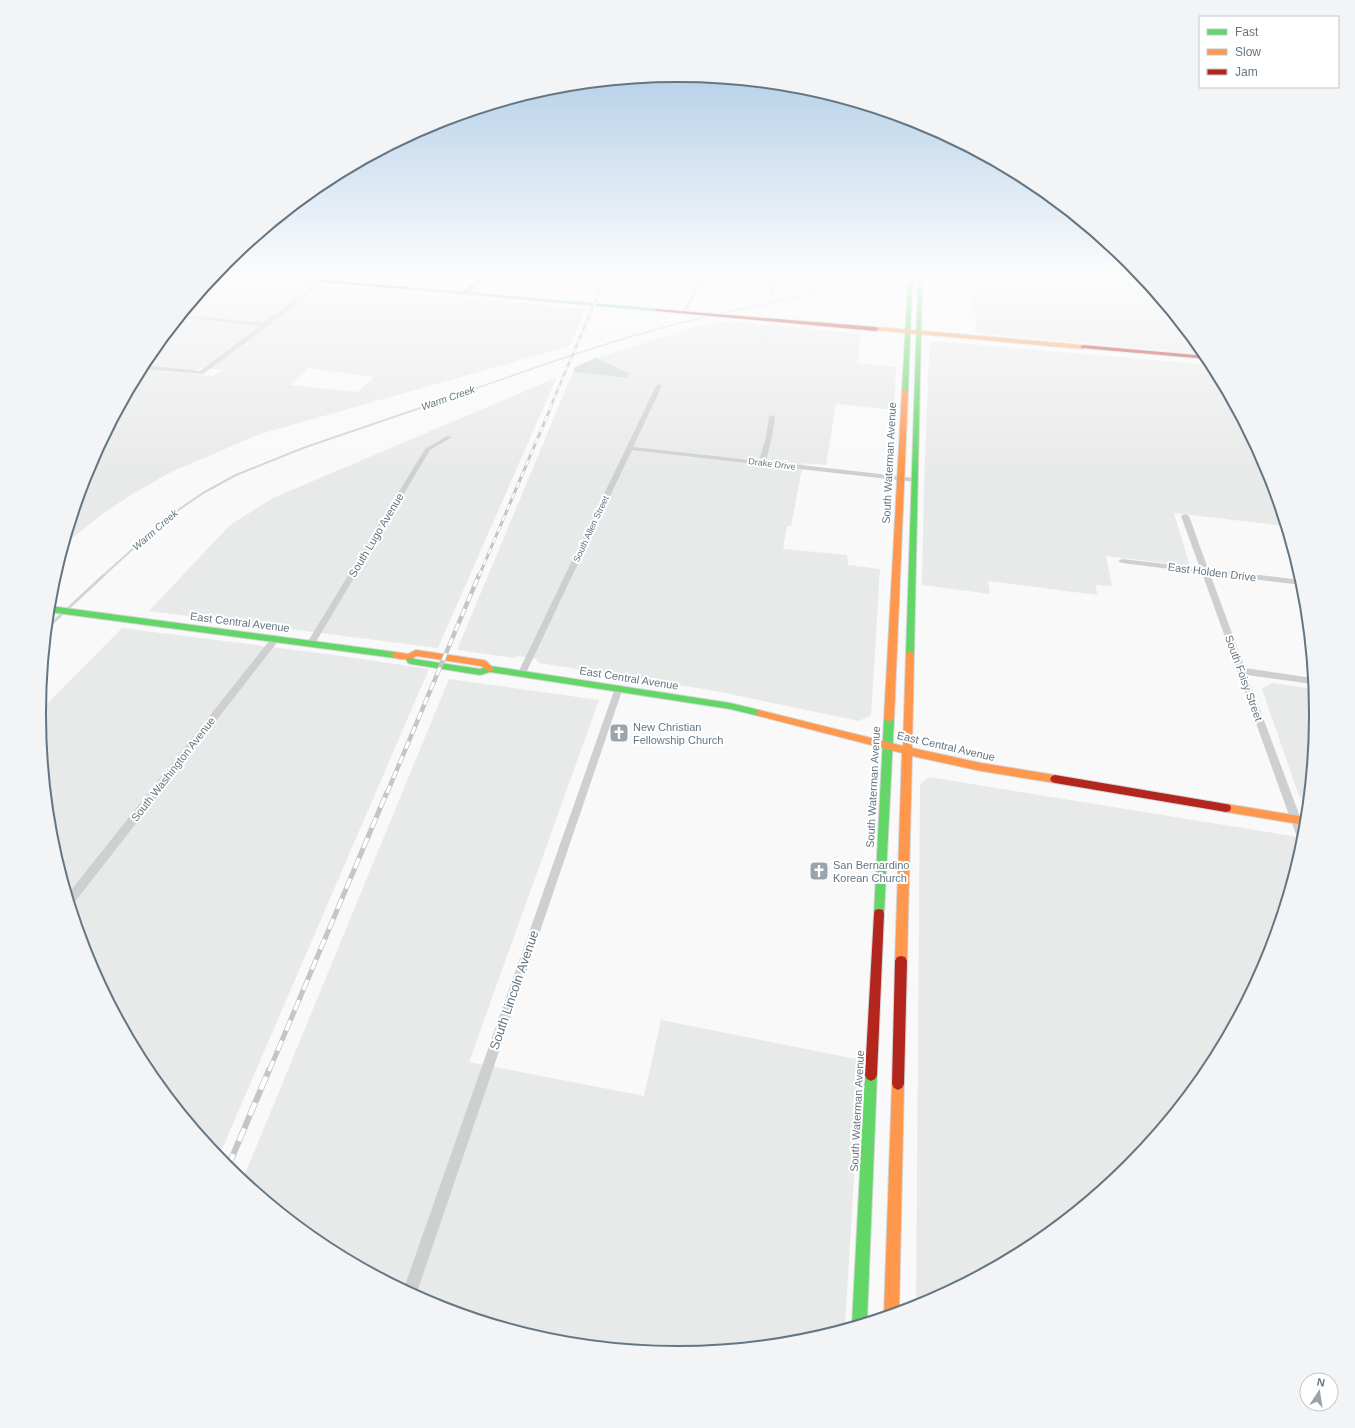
<svg xmlns="http://www.w3.org/2000/svg" width="1355" height="1428" font-family="Helvetica,sans-serif">
  <rect width="100%" height="100%" fill="#f9f9f9"/>
  <path fill="#e8e9e9" fill-rule="evenodd" d="M 215,276 L 524,303 L 585,309 L 570,346 L 260,434 L 169,473 L 129,496 L 101,515 L 65,544 L 88,469 L 142,369 L 213,376 L 222,370 L 202,368 L 195,371 L 143,365 L 147,359 ZM 308,368 L 373,377 L 373,378 L 357,392 L 290,385 Z
    M 1040,276 L 1140,276 L 1204,354 L 977,333 L 972,284 L 999,286 Z
    M 729,321 L 861,334 L 857,363 L 896,367 L 894,410 L 836,404 L 826,465 L 803,463 L 791,526 L 787,526 L 783,549 L 847,555 L 848,565 L 880,569 L 871,715 L 859,721 L 716,691 L 539,663 L 536,659 L 518,656 L 514,658 L 457,650 L 573,372 L 626,378 L 628,373 L 596,358 L 693,328 Z
    M 936,341 L 1211,365 L 1267,470 L 1284,526 L 1174,513 L 1190,566 L 1106,556 L 1112,586 L 1096,585 L 1097,595 L 988,581 L 990,594 L 922,585 L 924,484 L 929,357 L 930,343 Z
    M 553,379 L 556,379 L 438,648 L 149,611 L 230,525 L 273,498 Z
    M 122,628 L 334,655 L 429,669 L 219,1156 L 146,1069 L 88,958 L 51,838 L 39,712 Z
    M 449,679 L 599,700 L 469,1062 L 644,1096 L 661,1020 L 861,1060 L 845,1327 L 802,1340 L 677,1352 L 553,1340 L 433,1304 L 323,1245 L 243,1179 Z
    M 1272,683 L 1314,689 L 1316,714 L 1307,802 L 1299,796 L 1262,689 Z
    M 929,777 L 1304,838 L 1267,959 L 1208,1069 L 1129,1166 L 1032,1245 L 916,1306 L 920,784 Z"/>
  <path fill="#ced6d9" d="M 596,358 L 629,373 L 626,378 L 573,372 L 575,367 Z"/>
  <g fill="none" stroke-linecap="round" stroke-linejoin="round">
    <path stroke="#ced6d9" stroke-width="1.5" d="M 717,314 L 899,276
      M 420,408 C 516,375 611,338 710,316"/>
    <path stroke="#ced6d9" stroke-width="2" d="M 103,576 L 168,517 L 203,493 L 236,475 L 303,448 L 423,407"/>
    <path stroke="#ced6d9" stroke-width="3" d="M 48,627 L 104,575"/>
    <defs>
      <path id="fast" d="M 914,276 L 918,276 L 922,286 L 914,654 L 910,657 L 906,654 L 918,286 L 916,281 L 912,286 L 908,391 L 905,393 L 902,391 L 908,286 Z
        M 404,287 L 657,309 L 659,310 L 657,311 L 406,289 L 404,289 Z
        M 50,606 L 395,652 L 399,655 L 395,658 L 49,612 Z
        M 409,654 L 412,655 L 414,659 L 480,669 L 490,666 L 730,703 L 759,710 L 763,713 L 759,716 L 730,709 L 490,672 L 480,675 L 411,664 L 408,663 L 405,657 Z
        M 889,716 L 894,719 L 884,914 L 883,918 L 879,919 L 875,918 L 874,914 L 884,719 Z
        M 871,1069 L 875,1071 L 877,1075 L 867,1321 L 852,1325 L 865,1075 L 867,1071 Z"/>
      <path id="slow" d="M 481,276 L 485,276 L 468,294 L 464,294 L 464,292 Z
        M 876,327 L 1083,345 L 1086,347 L 1083,349 L 874,330 L 873,329 Z
        M 905,389 L 908,391 L 894,719 L 889,722 L 884,719 L 902,391 Z
        M 416,650 L 483,660 L 486,661 L 494,669 L 490,672 L 481,666 L 417,656 C 410,660 397,661 391,655 L 395,652 L 408,654 Z
        M 910,651 L 914,654 L 912,748 L 981,763 L 1055,775 L 1058,776 L 1060,779 L 1058,782 L 1055,783 L 981,771 L 912,756 L 907,961 L 905,965 L 901,966 L 897,965 L 895,961 L 902,753 L 759,716 L 755,713 L 759,710 L 903,746 L 906,654 Z
        M 1226,804 L 1305,817 L 1305,825 L 1226,812 L 1222,811 L 1221,808 L 1222,805 Z
        M 898,1078 L 902,1080 L 904,1084 L 899,1311 L 884,1315 L 892,1084 L 894,1080 Z"/>
      <path id="jam" d="M 261,276 L 275,276 L 406,287 L 408,288 L 406,289 L 263,277 Z
        M 655,309 L 876,327 L 879,329 L 876,331 L 657,311 L 655,310 Z
        M 1083,345 L 1206,356 L 1208,359 L 1081,348 L 1081,346 Z
        M 1055,775 L 1226,804 L 1230,805 L 1231,808 L 1230,811 L 1226,812 L 1055,783 L 1052,782 L 1050,779 L 1052,776 Z
        M 879,909 L 883,910 L 884,914 L 877,1075 L 875,1079 L 871,1081 L 867,1079 L 865,1075 L 874,914 L 875,910 Z
        M 901,956 L 905,957 L 907,961 L 904,1084 L 902,1088 L 898,1090 L 894,1088 L 892,1084 L 895,961 L 897,957 Z"/>
    </defs>
    <use href="#fast" stroke="#d5d6d7" stroke-width="2"/>
    <use href="#slow" stroke="#d5d6d7" stroke-width="2"/>
    <use href="#jam" stroke="#d5d6d7" stroke-width="2"/>
    <path fill="#cecfd0" fill-rule="evenodd" d="M 327,276 L 331,276 L 268,326 L 203,374 L 142,369 L 143,365 L 200,371 L 260,326 L 181,317 L 183,315 L 263,323 Z
      M 701,276 L 705,276 L 686,312 L 682,313 Z
      M 775,276 L 779,276 L 773,293 L 769,294 Z
      M 659,384 L 662,386 L 633,447 L 759,461 L 766,437 L 769,417 L 772,415 L 775,417 L 772,437 L 766,461 L 915,478 L 918,480 L 915,482 L 632,450 L 526,673 L 522,676 L 519,675 L 518,673 L 656,386 Z
      M 447,436 L 452,437 L 430,450 L 314,645 L 308,645 L 307,643 L 425,449 Z
      M 1185,514 L 1189,516 L 1208,569 L 1301,580 L 1302,585 L 1210,574 L 1245,668 L 1312,678 L 1313,684 L 1247,675 L 1305,830 L 1302,844 L 1299,843 L 1298,840 L 1202,573 L 1122,563 L 1118,561 L 1122,559 L 1200,568 L 1181,516 Z
      M 276,635 L 280,638 L 279,640 L 74,903 L 71,904 L 68,894 L 273,636 Z
      M 619,685 L 623,688 L 416,1295 L 404,1288 L 615,688 Z"/>
    <use href="#fast" fill="#63d668" fill-rule="evenodd"/>
    <use href="#slow" fill="#ff974d" fill-rule="evenodd"/>
    <use href="#jam" fill="#b3261e" fill-rule="evenodd"/>
    <defs>
      <path id="rail-far4" d="M 550,408 L 606,276"/>
      <path id="rail-far3" d="M 479,576 L 551,407"/>
      <path id="rail-far2" d="M 387,793 L 479,575"/>
      <path id="rail-far1" d="M 269,1071 L 387,792"/>
      <path id="rail" d="M 228,1167 L 269,1070"/>
    </defs>
    <use href="#rail-far4" stroke="#c3c5c6" stroke-width="2.5"/>
    <use href="#rail-far3" stroke="#c3c5c6" stroke-width="3"/>
    <use href="#rail-far2" stroke="#c3c5c6" stroke-width="4.5"/>
    <use href="#rail-far1" stroke="#c3c5c6" stroke-width="5"/>
    <use href="#rail" stroke="#c3c5c6" stroke-width="6"/>
    <use href="#rail-far4" stroke="#fff" stroke-width="1.5" stroke-dasharray="5" stroke-linecap="butt"/>
    <use href="#rail-far3" stroke="#fff" stroke-width="2" stroke-dasharray="6" stroke-linecap="butt"/>
    <use href="#rail-far2" stroke="#fff" stroke-width="3" stroke-dasharray="8" stroke-linecap="butt"/>
    <use href="#rail-far1" stroke="#fff" stroke-width="3.5" stroke-dasharray="11" stroke-linecap="butt"/>
    <use href="#rail" stroke="#fff" stroke-width="4.5" stroke-dasharray="14" stroke-linecap="butt"/>
  </g>
  <linearGradient id="sky" x2="0" y2="1"><stop stop-color="#9dc2e2"/><stop offset="0.58" stop-color="#fcfcfc"/><stop offset="1" stop-color="#fcfcfc" stop-opacity="0"/></linearGradient>
  <rect width="1355" height="476" fill="url(#sky)"/>
  <defs>
    <symbol id="church-square" viewBox="-11 -11 22 22"><rect x="-9" y="-9" width="18" height="18" rx="4" fill="#99a4ac" stroke="#fff"/><path d="M-1.2-6h2.4v3.5h3.3v2.4h-3.3V6h-2.4V-.1h-3.3v-2.4h3.3Z" fill="#fff"/></symbol>
  </defs>
  <g fill-rule="evenodd">
    <use href="#church-square" x="608" y="722" width="22" height="22"/>
    <use href="#church-square" x="808" y="860" width="22" height="22"/>
  </g>
  <g text-anchor="middle" dominant-baseline="central" stroke-width="4" stroke-linejoin="round" paint-order="stroke">
    <g font-size="9" fill="#657683" stroke="#fff">
      <text transform="translate(772 464) rotate(7)">Drake Drive</text>
      <text transform="translate(591 529) rotate(-65)">South Allen Street</text>
    </g>
    <g font-size="10" font-style="italic" fill="#60757c" stroke="#fff">
      <text transform="translate(448 398) rotate(-19)">Warm Creek</text>
      <text transform="translate(155 530) rotate(-41)">Warm Creek</text>
    </g>
    <g font-size="11" fill="#657683" stroke="#fff">
      <text transform="translate(889 463) rotate(-87)">South Waterman Avenue</text>
      <text transform="translate(376 535) rotate(-59)">South Lugo Avenue</text>
      <text transform="translate(1212 572) rotate(7)">East Holden Drive</text>
      <text transform="translate(240 622) rotate(7)">East Central Avenue</text>
      <text transform="translate(629 678) rotate(9)">East Central Avenue</text>
      <text transform="translate(1244 678) rotate(70)">South Foisy Street</text>
      <text transform="translate(946 746) rotate(13)">East Central Avenue</text>
      <text transform="translate(173 769) rotate(-52)">South Washington Avenue</text>
      <text transform="translate(873 787) rotate(-87)">South Waterman Avenue</text>
      <text transform="translate(857 1111) rotate(-87)">South Waterman Avenue</text>
    </g>
    <g font-size="11" fill="#657683" stroke="#fff" text-anchor="start">
      <text x="633" y="727">New Christian<tspan x="633" dy="13">Fellowship Church</tspan></text>
      <text x="833" y="865">San Bernardino<tspan x="833" dy="13">Korean Church</tspan></text>
    </g>
    <g font-size="13" fill="#657683" stroke="#fff">
      <text transform="translate(514 990) rotate(-71)">South Lincoln Avenue</text>
    </g>
  </g>
  <path d="M0 0H1355V1428H0ZM677 82H678A631 631 0 0 1 1309 713V715A631 631 0 0 1 678 1346H677A631 631 0 0 1 46 715V713A631 631 0 0 1 677 82Z" fill="#f3f4f5" fill-rule="evenodd"/>
  <path fill="none" stroke="#657683" stroke-width="2" d="M677 82H678A631 631 0 0 1 1309 713V715A631 631 0 0 1 678 1346H677A631 631 0 0 1 46 715V713A631 631 0 0 1 677 82Z"/>
  <rect x="1199" y="16" width="140" height="72" fill="#ffffff" stroke="#c1c8cd"/>
  <rect x="1207" y="29" width="20" height="6" fill="#63d668" stroke="#c1c8cd"/>
  <text x="1235" y="36" font-size="12" fill="#657683">Fast</text>
  <rect x="1207" y="49" width="20" height="6" fill="#ff974d" stroke="#c1c8cd"/>
  <text x="1235" y="56" font-size="12" fill="#657683">Slow</text>
  <rect x="1207" y="69" width="20" height="6" fill="#b3261e" stroke="#c1c8cd"/>
  <text x="1235" y="76" font-size="12" fill="#657683">Jam</text>
  <g transform="translate(1319 1392) rotate(12)"><circle r="19" fill="#ffffff" stroke="#c1c8cd"/>
  <path d="M0-3L7 15L0 10L-7 15Z" fill="#99a4ac"/>
  <text y="-6" font-size="11" font-weight="bold" text-anchor="middle" fill="#657683">N</text>
  </g>
</svg>
